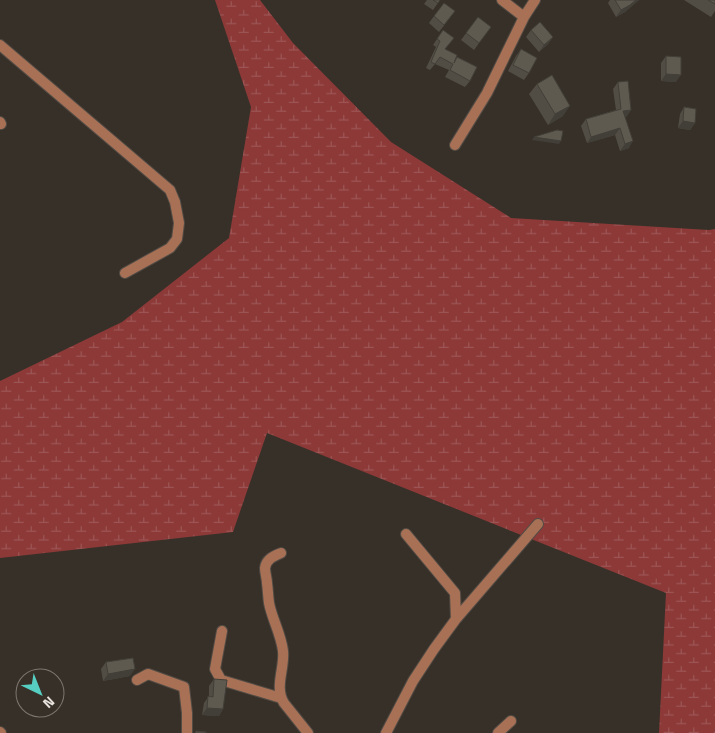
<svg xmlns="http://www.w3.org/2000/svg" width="715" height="733" font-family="'Titillium Web',sans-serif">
  <defs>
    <pattern id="wetland-marsh" width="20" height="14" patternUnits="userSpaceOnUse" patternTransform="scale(1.25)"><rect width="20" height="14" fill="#8c3938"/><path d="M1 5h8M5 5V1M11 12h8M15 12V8" fill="none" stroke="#9c5554"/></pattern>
  </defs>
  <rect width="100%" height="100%" fill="#373028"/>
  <path fill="url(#wetland-marsh)" d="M 215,0 L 260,0 L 293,43 L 391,142 L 511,218 L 709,230 L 715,229 L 715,733 L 659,733 L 666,593 L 267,433 L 233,532 L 0,558 L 0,381 L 122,322 L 229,238 L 251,107 Z"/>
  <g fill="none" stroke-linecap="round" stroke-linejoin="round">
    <defs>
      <path id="street" d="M 502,0 L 524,17
        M 0,45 L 170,190 L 175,202 L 179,223 L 177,239 L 170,248 L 125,273
        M 0,122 L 1,124
        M 455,145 L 487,93 L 524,17 L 535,0
        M 406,534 L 455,593 L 456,619
        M 281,553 C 274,556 266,559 265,568 C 265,573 267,579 267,583 C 268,590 268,596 269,603 C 272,619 281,634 283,651 C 285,668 274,687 284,703 L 308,733
        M 222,631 L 215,669 L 221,680 L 281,698
        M 137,680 L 148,674 L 184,687 L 187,713 L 187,733
        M 0,732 L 1,733
        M 386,733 L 413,681 L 434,649 L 456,619 L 538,524
        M 498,733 L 511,721"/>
    </defs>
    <use href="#street" stroke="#534c45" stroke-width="12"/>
    <use href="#street" stroke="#a87156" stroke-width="10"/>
  </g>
  <path fill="#514d45" d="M 427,0 L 440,0 L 433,10 L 424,4 Z
    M 610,0 L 639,0 L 625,12 L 616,17 L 608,3 Z
    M 684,0 L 715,0 L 715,11 L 711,17 Z
    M 455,11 L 439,32 L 429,23 L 434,16 Z
    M 478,17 L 491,27 L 474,50 L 461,40 Z
    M 443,30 L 445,49 L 456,59 L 470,81 L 465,87 L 445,77 L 449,70 L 435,64 L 430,70 L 426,68 L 436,47 L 433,45 Z
    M 531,30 L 553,37 L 548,44 L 539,52 L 526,37 Z
    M 521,49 L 529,73 L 524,80 L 508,71 L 516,56 Z
    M 666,56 L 676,82 L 661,81 L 661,63 Z
    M 618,82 L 631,110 L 626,117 L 625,117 L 629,148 L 620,151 L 615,135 L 587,143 L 581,126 L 586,119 L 616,110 L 613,89 Z
    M 537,84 L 563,116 L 548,125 L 529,94 Z
    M 684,107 L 695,123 L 690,130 L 678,128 L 680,114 Z
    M 106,662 L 130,676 L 103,681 L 101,669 Z
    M 214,679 L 223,709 L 219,716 L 202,715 L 204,703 L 209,696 L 209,686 Z"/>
  <path fill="#423f38" d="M 636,0 L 639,0 L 625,12 L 616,17 L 621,10 Z
    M 553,37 L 548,44 L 539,52 L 544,45 Z
    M 666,74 L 681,75 L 676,82 L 661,81 Z
    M 570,106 L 563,116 L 548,125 L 555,114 Z
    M 631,110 L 626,117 L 619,118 L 623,111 Z
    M 683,121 L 695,123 L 690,130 L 678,128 Z
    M 620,128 L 615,135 L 587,143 L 591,137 Z
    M 534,137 L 561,141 L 559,144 L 532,140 Z
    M 633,141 L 629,148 L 620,151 L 625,144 Z
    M 135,669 L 130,676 L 103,681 L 108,674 Z
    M 207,708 L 223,709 L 219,716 L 202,715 Z"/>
  <path fill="#5e5a50" stroke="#423f38" d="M 433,0 L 440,0 L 438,3 Z
    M 615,0 L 636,0 L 630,5 L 621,10 Z
    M 708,0 L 715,0 L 715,4 Z
    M 444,3 L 455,11 L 444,25 L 434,16 Z
    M 478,17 L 491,27 L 479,43 L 466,33 Z
    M 540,22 L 553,37 L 544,45 L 531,30 Z
    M 443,30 L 454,38 L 445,49 L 457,55 L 454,63 L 457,57 L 477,67 L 470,81 L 450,70 L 453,64 L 440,57 L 435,64 L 431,62 L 440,41 L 437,39 Z
    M 521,49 L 537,58 L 529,73 L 513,65 Z
    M 666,56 L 681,57 L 681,75 L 666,74 Z
    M 552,75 L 570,106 L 555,114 L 537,84 Z
    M 628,81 L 631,110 L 623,111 L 633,141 L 625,144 L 620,128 L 591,137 L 586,119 L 621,109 L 618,82 Z
    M 684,107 L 696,109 L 695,123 L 683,121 Z
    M 557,130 L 563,131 L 561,141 L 534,137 Z
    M 133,658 L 135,669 L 108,674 L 106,662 Z
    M 214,679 L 227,680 L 223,709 L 207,708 L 208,696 L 213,697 Z
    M 196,731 L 206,732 L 206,733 L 195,733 Z"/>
  <g transform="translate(40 693) rotate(137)"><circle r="24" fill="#373028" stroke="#7d7770"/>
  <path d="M0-4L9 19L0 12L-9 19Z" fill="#57cec2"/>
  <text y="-8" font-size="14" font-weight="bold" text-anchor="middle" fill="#e7e2dd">N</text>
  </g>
</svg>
